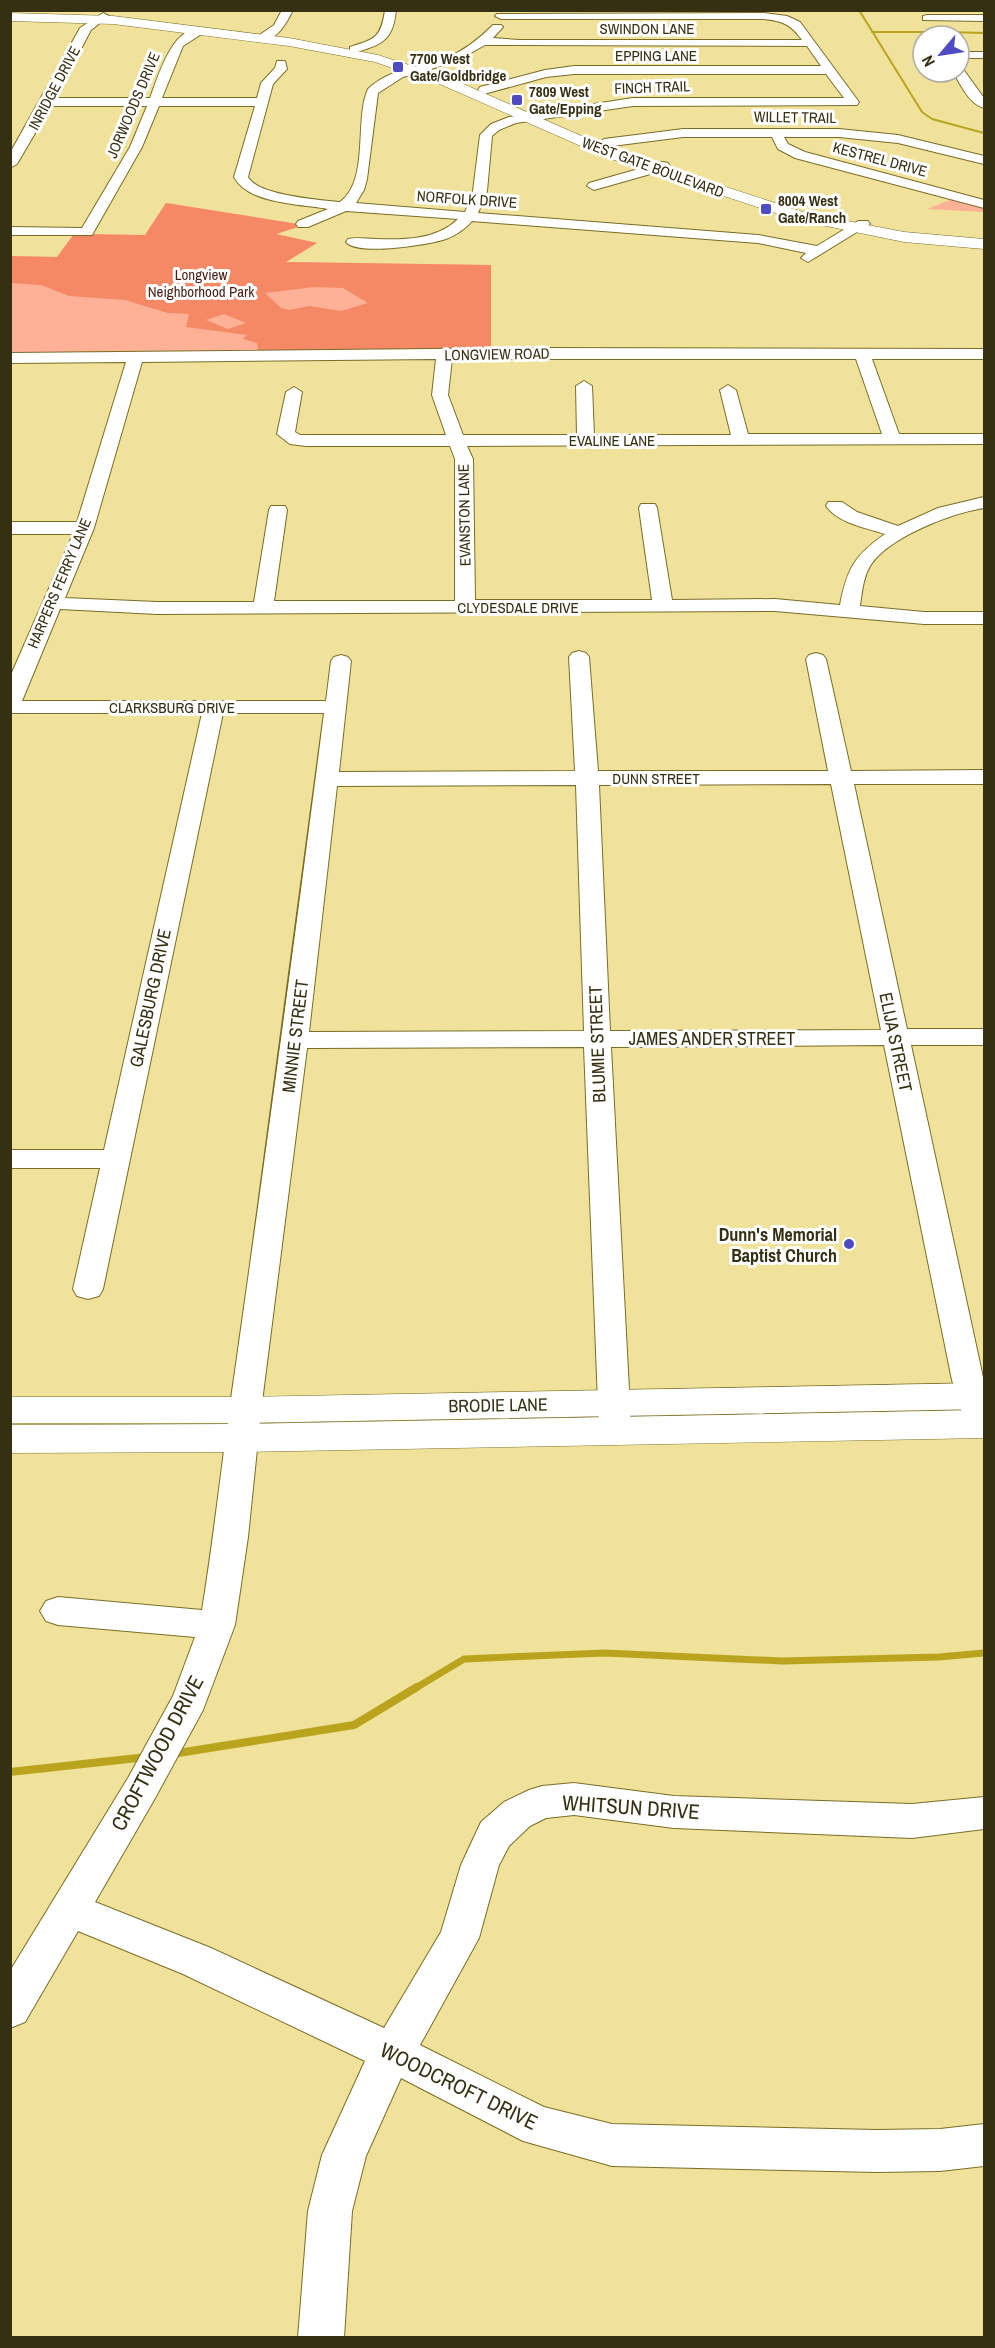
<svg xmlns="http://www.w3.org/2000/svg" width="995" height="2348" font-family="'Archivo Narrow',sans-serif">
  <rect width="100%" height="100%" fill="#f0e29b"/>
  <path fill="#feb197" d="M 952,199 L 984,208 L 984,212 L 927,209 Z
    M 166,203 L 304,225 L 276,234 L 317,243 L 286,262 L 491,265 L 491,349 L 11,355 L 11,256 L 57,257 L 74,234 L 145,235 Z"/>
  <path fill="#f58965" fill-rule="evenodd" d="M 166,203 L 304,225 L 276,234 L 317,243 L 286,262 L 491,265 L 491,349 L 259,354 L 257,343 L 243,339 L 247,335 L 186,327 L 189,314 L 168,313 L 125,300 L 69,296 L 41,285 L 11,283 L 10,256 L 57,257 L 74,234 L 145,235 ZM 314,287 L 343,288 L 368,303 L 341,311 L 309,306 L 289,310 L 281,308 L 265,293 ZM 224,314 L 246,323 L 228,329 L 206,320 Z"/>
  <g fill="none" stroke-linecap="round" stroke-linejoin="round">
    <path stroke="#baa41e" stroke-width="2" d="M 859,10 L 922,112 L 932,119 L 984,133
      M 872,32 L 925,32
      M 947,32 L 984,33"/>
    <path stroke="#baa41e" stroke-width="7" d="M 414,1689 L 464,1659 L 604,1653 L 782,1661 L 939,1657 L 984,1653"/>
    <path stroke="#baa41e" stroke-width="8" d="M 172,1754 L 354,1725 L 417,1687
      M 10,1772 L 147,1757"/>
    <defs>
      <path id="minor" d="M 282,10 L 293,10 C 286,24 276,43 258,40 L 258,36 L 274,25 Z
        M 385,10 L 396,10 C 394,30 389,42 369,48 C 363,50 357,53 350,51 L 350,47 C 375,39 381,38 385,10 Z
        M 103,13 L 109,16 L 91,30 L 55,98 L 150,98 C 158,77 173,23 203,29 L 203,33 L 183,46 L 162,98 L 257,98 L 261,83 L 275,68 L 277,61 L 285,61 L 287,69 L 273,84 L 248,177 C 257,195 319,200 340,202 C 370,180 354,119 368,89 C 390,68 418,68 446,58 C 464,51 480,38 493,25 L 501,25 L 503,27 L 493,38 L 519,40 L 802,40 C 791,24 782,21 764,19 L 501,19 L 495,16 L 497,14 L 764,13 L 787,16 L 800,22 L 859,102 L 857,105 L 633,106 L 516,123 L 499,130 L 492,136 L 487,191 L 478,213 L 758,235 L 817,246 L 858,221 L 868,221 L 870,224 L 808,262 L 801,258 L 806,253 L 758,243 L 472,221 C 465,229 456,235 446,239 C 428,245 358,256 346,242 L 348,239 C 357,237 367,239 376,239 C 403,240 437,240 458,219 L 346,211 L 308,227 L 298,227 L 296,224 L 298,221 L 328,209 C 300,204 248,204 234,177 L 255,106 L 159,106 L 142,147 L 92,235 L 10,235 L 10,227 L 82,228 L 130,147 L 147,106 L 51,106 L 17,164 L 10,168 L 10,153 L 80,28 ZM 485,45 L 807,46 L 821,66 L 574,66 L 545,70 L 480,87 L 478,90 L 484,94 L 546,77 L 574,74 L 826,74 L 844,98 L 633,98 L 509,117 L 491,124 L 480,135 L 473,191 L 465,212 L 356,203 L 364,190 L 367,179 L 378,93 L 403,77 L 455,62 Z
        M 927,15 L 984,15 L 984,21 L 923,20 L 923,16 Z
        M 959,52 L 984,52 L 984,58 L 959,58 Z
        M 959,68 L 963,69 L 984,98 L 984,108 C 969,104 961,85 953,72 L 959,72 Z
        M 683,129 L 839,129 L 898,135 L 984,156 L 984,164 L 898,143 L 839,137 L 784,137 L 788,144 L 805,152 L 984,200 L 984,208 L 795,158 L 778,149 L 772,137 L 683,137 L 604,147 L 598,143 L 604,139 Z
        M 663,162 L 668,163 L 670,166 L 668,169 L 594,190 L 587,186 L 589,183 Z
        M 542,348 L 984,349 L 984,359 L 872,359 L 899,434 L 984,434 L 984,444 L 467,446 L 473,459 L 475,600 L 652,600 L 639,508 L 641,504 L 655,504 L 657,508 L 672,600 L 775,599 L 840,605 C 847,568 855,555 885,534 C 866,528 838,523 826,506 L 828,502 L 842,502 L 857,512 L 898,526 L 938,508 L 984,497 L 984,508 C 952,513 888,537 870,566 C 863,578 862,593 860,606 L 924,612 L 984,612 L 984,624 L 924,624 L 775,611 L 157,614 L 60,609 L 22,701 L 326,701 L 331,661 L 334,657 L 341,655 L 348,657 L 351,661 L 339,772 L 575,771 L 569,657 L 572,653 L 579,651 L 586,653 L 589,657 L 598,771 L 828,771 L 806,659 L 809,655 L 816,653 L 823,655 L 826,659 L 851,771 L 984,770 L 984,784 L 854,784 L 907,1029 L 984,1029 L 984,1045 L 911,1045 L 984,1382 L 984,1435 L 970,1432 L 965,1424 L 952,1380 L 884,1045 L 611,1047 L 631,1428 L 626,1436 L 615,1440 L 604,1436 L 599,1428 L 584,1047 L 307,1048 L 261,1410 L 248,1537 L 235,1625 L 203,1710 L 154,1800 L 95,1902 L 211,1948 L 384,2028 L 441,1932 L 461,1865 L 481,1822 L 504,1802 L 529,1790 L 542,1786 L 574,1783 L 674,1796 L 912,1804 L 984,1797 L 984,1829 L 912,1838 L 674,1828 L 574,1815 L 546,1818 L 530,1826 L 509,1846 L 499,1865 L 479,1938 L 420,2045 L 544,2107 L 612,2124 L 877,2130 L 940,2129 L 984,2124 L 984,2166 L 940,2171 L 877,2172 L 612,2166 L 523,2141 L 401,2078 L 366,2156 L 352,2211 L 344,2338 L 298,2338 L 308,2211 L 322,2155 L 365,2061 L 183,1974 L 78,1931 L 25,2022 L 10,2028 L 10,1971 L 128,1778 L 173,1696 L 195,1637 L 58,1625 L 46,1621 L 40,1611 L 46,1601 L 58,1597 L 202,1610 C 215,1530 223,1451 235,1371 C 266,1152 296,933 324,713 L 223,713 L 103,1289 L 99,1296 L 88,1299 L 77,1296 L 73,1289 L 100,1168 L 10,1168 L 10,1150 L 104,1150 L 202,713 L 10,713 L 10,677 L 73,534 L 10,534 L 10,522 L 77,522 L 126,362 L 10,363 L 10,353 ZM 436,359 L 432,395 L 446,435 L 300,435 L 295,432 L 302,392 L 294,387 L 286,392 L 277,434 L 290,444 L 306,446 L 450,446 L 455,459 L 455,601 L 274,601 L 287,510 L 285,506 L 271,506 L 269,510 L 254,602 L 157,602 L 65,598 L 94,528 L 142,362 ZM 452,359 L 856,359 L 882,434 L 748,434 L 736,390 L 728,385 L 720,390 L 731,435 L 594,435 L 592,386 L 584,381 L 576,386 L 577,435 L 463,435 L 448,395 ZM 831,784 L 881,1030 L 610,1031 L 599,785 ZM 576,785 L 584,1031 L 309,1032 L 337,786 Z"/>
      <path id="major" d="M 10,13 L 113,16 L 289,38 L 378,55 L 452,79 L 618,152 L 806,213 L 904,232 L 984,239 L 984,249 L 904,242 L 797,220 L 608,158 L 442,85 L 375,62 L 289,46 L 113,24 L 10,21 Z
        M 984,1383 L 984,1409 L 245,1423 L 10,1423 L 10,1397 L 245,1397 Z
        M 984,1410 L 984,1438 L 242,1452 L 10,1453 L 10,1425 L 242,1424 Z"/>
    </defs>
    <use href="#minor" stroke="#7a6d26" stroke-width="2"/>
    <use href="#major" stroke="#7a6d26" stroke-width="1"/>
    <use href="#minor" fill="#fff" fill-rule="evenodd"/>
    <use href="#major" fill="#fff" fill-rule="evenodd"/>
  </g>
  <g fill="#4f4bc2" stroke="#fff" stroke-width="2">
    <rect x="392" y="61" width="12" height="12" rx="3"/>
    <rect x="511" y="94" width="12" height="12" rx="3"/>
    <rect x="760" y="203" width="12" height="12" rx="3"/>
    <circle cx="849" cy="1244" r="6"/>
  </g>
  <g text-anchor="middle" dominant-baseline="central" stroke-width="6" stroke-linejoin="round" paint-order="stroke">
    <g font-size="15" fill="#363013" stroke="#fff">
      <text x="647" y="28">SWINDON LANE</text>
      <text x="656" y="55">EPPING LANE</text>
      <text transform="translate(652 87) rotate(-2)">FINCH TRAIL</text>
      <text transform="translate(54 88) rotate(-62)">INRIDGE DRIVE</text>
      <text transform="translate(133 105) rotate(-67)">JORWOODS DRIVE</text>
      <text transform="translate(795 117) rotate(1)">WILLET TRAIL</text>
      <text transform="translate(880 159) rotate(15)">KESTREL DRIVE</text>
      <text transform="translate(653 167) rotate(20)">WEST GATE BOULEVARD</text>
      <text transform="translate(467 199) rotate(4)">NORFOLK DRIVE</text>
      <text transform="translate(497 354) rotate(-1)">LONGVIEW ROAD</text>
      <text x="612" y="440">EVALINE LANE</text>
      <text transform="translate(464 515) rotate(-91)">EVANSTON LANE</text>
      <text transform="translate(59 583) rotate(-67)">HARPERS FERRY LANE</text>
      <text x="518" y="607">CLYDESDALE DRIVE</text>
      <text x="172" y="707">CLARKSBURG DRIVE</text>
      <text x="656" y="778">DUNN STREET</text>
    </g>
    <g font-size="15" font-weight="bold" fill="#363013" stroke="#fff" text-anchor="start">
      <text x="410" y="58">7700 West<tspan x="410" dy="17">Gate/Goldbridge</tspan></text>
      <text x="529" y="91">7809 West<tspan x="529" dy="17">Gate/Epping</tspan></text>
      <text x="778" y="200">8004 West<tspan x="778" dy="17">Gate/Ranch</tspan></text>
    </g>
    <g font-size="15" fill="#4a1f11" stroke="#fff">
      <text x="201" y="274">Longview<tspan x="201" dy="17">Neighborhood Park</tspan></text>
    </g>
    <g font-size="18" fill="#363013" stroke="#fff">
      <text transform="translate(150 998) rotate(-78)">GALESBURG DRIVE</text>
      <text transform="translate(295 1036) rotate(-83)">MINNIE STREET</text>
      <text x="712" y="1038">JAMES ANDER STREET</text>
      <text transform="translate(896 1042) rotate(78)">ELIJA STREET</text>
      <text transform="translate(597 1044) rotate(-92)">BLUMIE STREET</text>
      <text transform="translate(498 1405) rotate(-1)">BRODIE LANE</text>
    </g>
    <g font-size="18" font-weight="bold" fill="#363013" stroke="#fff" text-anchor="end">
      <text x="837" y="1234">Dunn's Memorial<tspan x="837" dy="21">Baptist Church</tspan></text>
    </g>
    <g font-size="21" fill="#363013" stroke="#fff">
      <text transform="translate(157 1753) rotate(-62)">CROFTWOOD DRIVE</text>
      <text transform="translate(631 1807) rotate(4)">WHITSUN DRIVE</text>
      <text transform="translate(459 2086) rotate(26)">WOODCROFT DRIVE</text>
    </g>
  </g>
  <rect width="995" height="2348" fill="none" stroke="#363013" stroke-width="24"/>
  <g transform="translate(941 54) rotate(241)"><circle r="28" fill="#ffffff" stroke="#afaca1" stroke-width="1.5"/>
  <path d="M0-4.5L10 22L0 15L-10 22Z" fill="#4f4bc2"/>
  <text y="-9" font-size="16" font-weight="bold" text-anchor="middle" fill="#363013">N</text>
  </g>
</svg>
